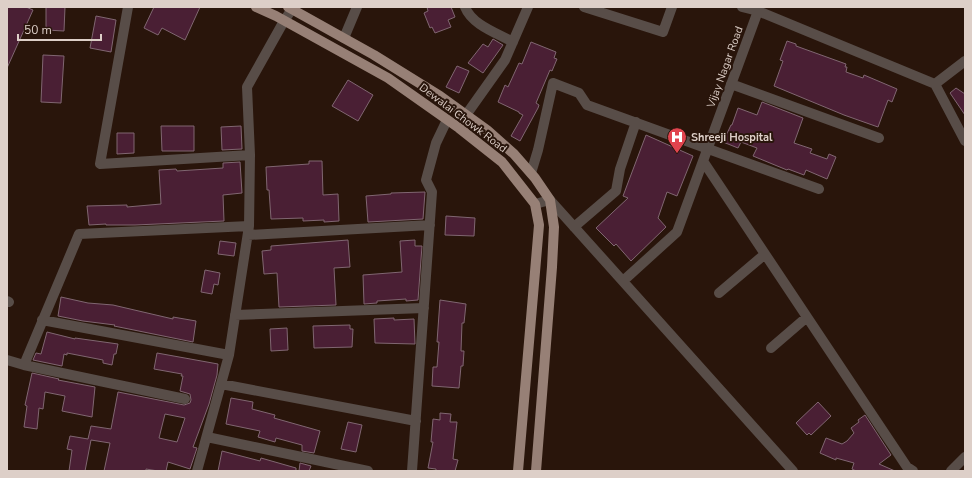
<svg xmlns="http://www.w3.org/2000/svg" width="972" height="478" font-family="'Nunito Sans',sans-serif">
  <rect width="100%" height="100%" fill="#29150b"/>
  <path fill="#4a1f34" stroke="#806671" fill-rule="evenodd" d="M 7,7 L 26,7 L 33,10 L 7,68 Z
    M 46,7 L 65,7 L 64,31 L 46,30 Z
    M 154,7 L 200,7 L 185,40 L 162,28 L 158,35 L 144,28 Z
    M 427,7 L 451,7 L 455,17 L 448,20 L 451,27 L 435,33 L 432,27 L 430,28 L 424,13 L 428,11 Z
    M 96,16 L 116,20 L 111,52 L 90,48 Z
    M 493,39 L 503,45 L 483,73 L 468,63 L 483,44 L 488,47 Z
    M 787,41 L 796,44 L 796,46 L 846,64 L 845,67 L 847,67 L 846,72 L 863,78 L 864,75 L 897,89 L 892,102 L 888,100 L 878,127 L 844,115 L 774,86 L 783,61 L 780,60 Z
    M 531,42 L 556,52 L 554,58 L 557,59 L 552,71 L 550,70 L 536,103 L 539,105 L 538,108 L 520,141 L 511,136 L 523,115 L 519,113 L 519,112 L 498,102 L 505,85 L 508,87 L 519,63 L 522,64 Z
    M 43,55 L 64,56 L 61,103 L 41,102 Z
    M 457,66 L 469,71 L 459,93 L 446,87 Z
    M 348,80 L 373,95 L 358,121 L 332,106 Z
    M 956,88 L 965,94 L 965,115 L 950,93 Z
    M 762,102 L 803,118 L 794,143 L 812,149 L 810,153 L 827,159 L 829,154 L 836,157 L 827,179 L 806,170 L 804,175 L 788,169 L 787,170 L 753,156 L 757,148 L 741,142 L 738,148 L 723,142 L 731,125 L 732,125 L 738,108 L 757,115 Z
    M 161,126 L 194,126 L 194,151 L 162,151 Z
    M 241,126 L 242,149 L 222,150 L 221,127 Z
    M 117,133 L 134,133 L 134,153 L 117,154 Z
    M 646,135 L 693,156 L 677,196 L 667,192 L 658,218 L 666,227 L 631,261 L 616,244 L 614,246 L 596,228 L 628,198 L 623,196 Z
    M 309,161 L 322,161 L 323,195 L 338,194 L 339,221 L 324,222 L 324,220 L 303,221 L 303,218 L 271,219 L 269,190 L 267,190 L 266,167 L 309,164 Z
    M 240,162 L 242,193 L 223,195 L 224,221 L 135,225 L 106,225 L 106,224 L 89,225 L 87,206 L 127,205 L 127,207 L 161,204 L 159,170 L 176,169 L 177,171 L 223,168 L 223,163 Z
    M 425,192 L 423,219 L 368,222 L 366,196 L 391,194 L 391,193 Z
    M 446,216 L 475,218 L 474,236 L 445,235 Z
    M 348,240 L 350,267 L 334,268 L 336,305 L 279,307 L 277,273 L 264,274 L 262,251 L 271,250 L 271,246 Z
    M 415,240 L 415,246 L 422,246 L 418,300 L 406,301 L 406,299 L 377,301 L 377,303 L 364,304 L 363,275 L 402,272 L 400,241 Z
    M 220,241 L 236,243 L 234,256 L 218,254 Z
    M 205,270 L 220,273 L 218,285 L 214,284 L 212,294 L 201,292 Z
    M 61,297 L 88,303 L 113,305 L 173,319 L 173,317 L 196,321 L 193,342 L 114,326 L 115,325 L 83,321 L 58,316 Z
    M 440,300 L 466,304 L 464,323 L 462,323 L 461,351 L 464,351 L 463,366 L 461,366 L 459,388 L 432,386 L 433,367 L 437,367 L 439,342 L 437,342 Z
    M 394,318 L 394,320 L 414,319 L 415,344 L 375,343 L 374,319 Z
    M 350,325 L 350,329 L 353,329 L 352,347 L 314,348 L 313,326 Z
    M 287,328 L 288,350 L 271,351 L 270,329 Z
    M 47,332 L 75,339 L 75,338 L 118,344 L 116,354 L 114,354 L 112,365 L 103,363 L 103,360 L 67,353 L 67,355 L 64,354 L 62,366 L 33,360 L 36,353 L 41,354 Z
    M 157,353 L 218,364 L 217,375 L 209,404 L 193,447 L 197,448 L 190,469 L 168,462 L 166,471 L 158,471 L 146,469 L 146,471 L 104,471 L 110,443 L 91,440 L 85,471 L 69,471 L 72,450 L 67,449 L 70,436 L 88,439 L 91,426 L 111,429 L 118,392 L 184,405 L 190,403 L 191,400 L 190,394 L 180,391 L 183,376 L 181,376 L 182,374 L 154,369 ZM 165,414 L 185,418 L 177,442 L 159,438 Z
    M 32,373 L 59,379 L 58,380 L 95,387 L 92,417 L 62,411 L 65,396 L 45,392 L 43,409 L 39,408 L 37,429 L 24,427 L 27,406 L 25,405 Z
    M 231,398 L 253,402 L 252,409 L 275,415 L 274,418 L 320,431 L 314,453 L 302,451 L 302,445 L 276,438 L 275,442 L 258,437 L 260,431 L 226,424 Z
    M 818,402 L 831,416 L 811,435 L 809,433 L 807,435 L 796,423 Z
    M 440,413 L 451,414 L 450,422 L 457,422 L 453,459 L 458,460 L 455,471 L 436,471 L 436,469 L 428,468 L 433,442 L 431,442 L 433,419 L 440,420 Z
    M 865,415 L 891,455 L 879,464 L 895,471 L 856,471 L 852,469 L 854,463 L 836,458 L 836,460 L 820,453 L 826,438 L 842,444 L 847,441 L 854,433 L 851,428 L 859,422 L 858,420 Z
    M 348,422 L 362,425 L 356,452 L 341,449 Z
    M 222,451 L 260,461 L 261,458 L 296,468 L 296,471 L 218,471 Z
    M 300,463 L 311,466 L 309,471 L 299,471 Z"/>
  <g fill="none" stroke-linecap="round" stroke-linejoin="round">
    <path stroke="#584d48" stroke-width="10" d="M 128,7 L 100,164 L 250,155
      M 465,7 C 472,25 497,33 513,42
      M 584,7 L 663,32 L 672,7
      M 742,7 L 758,11 L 759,7
      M 344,38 L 357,7
      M 731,84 L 879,138
      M 935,84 L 965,141
      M 466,115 L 505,60 L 528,7
      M 703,161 L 907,467 L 913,471
      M 531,173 L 538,150 L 553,83 L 579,93 L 587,105 L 819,189
      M 535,204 L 550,200 L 793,471
      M 574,227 L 616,191 L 620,169 L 636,122
      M 248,235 L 430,225
      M 623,281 L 677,232 L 758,11 L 935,84 L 965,61
      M 719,293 L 765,254
      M 7,301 L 9,302
      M 235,315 L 424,308
      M 42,320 L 229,355
      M 771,348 L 807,317
      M 7,360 L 24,365 L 185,399
      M 24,365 L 79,234 L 249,226
      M 221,384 L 416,421
      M 207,437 L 368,471
      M 197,471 L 229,355 L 249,226 L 250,155 L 247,87 L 284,21 L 292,9
      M 412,471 L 432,192 L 426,180 L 436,143 L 447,120
      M 951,471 L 965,457"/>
    <path stroke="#978076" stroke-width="10" d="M 256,7 L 276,16 L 388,78 L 459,128 L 502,162 L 535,204 L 539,225 L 518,471
      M 288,7 L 374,55 L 440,96 L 487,130 L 514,154 L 535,178 L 550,200 L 554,227 L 552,267 L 536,471"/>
  </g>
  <defs>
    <symbol id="hospital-pin" viewBox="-11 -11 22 30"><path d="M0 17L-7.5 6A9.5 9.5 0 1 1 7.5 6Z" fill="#e0444e" stroke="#29150b"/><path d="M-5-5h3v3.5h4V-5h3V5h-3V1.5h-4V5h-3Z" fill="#fff"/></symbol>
  </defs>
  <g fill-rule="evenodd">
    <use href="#hospital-pin" x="666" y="126" width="22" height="30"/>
  </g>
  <g text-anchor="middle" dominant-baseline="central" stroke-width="4" stroke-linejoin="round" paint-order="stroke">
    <g font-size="11" fill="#ddcfc8" stroke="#29150b">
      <text transform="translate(725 67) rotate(-70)">Vijay Nagar Road</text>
      <text transform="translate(463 118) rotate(37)">Dewalai Chowk Road</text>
    </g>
    <g font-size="11" font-weight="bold" fill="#ddcfc8" stroke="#29150b" text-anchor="start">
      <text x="691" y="137">Shreeji Hospital</text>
    </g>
  </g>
  <rect width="972" height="478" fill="none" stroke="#ddcfc8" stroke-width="16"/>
  <path d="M18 34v6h83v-6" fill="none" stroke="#ddcfc8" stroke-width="2"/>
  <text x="24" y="34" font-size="12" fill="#ddcfc8" stroke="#29150b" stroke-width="3" paint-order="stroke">50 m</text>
</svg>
